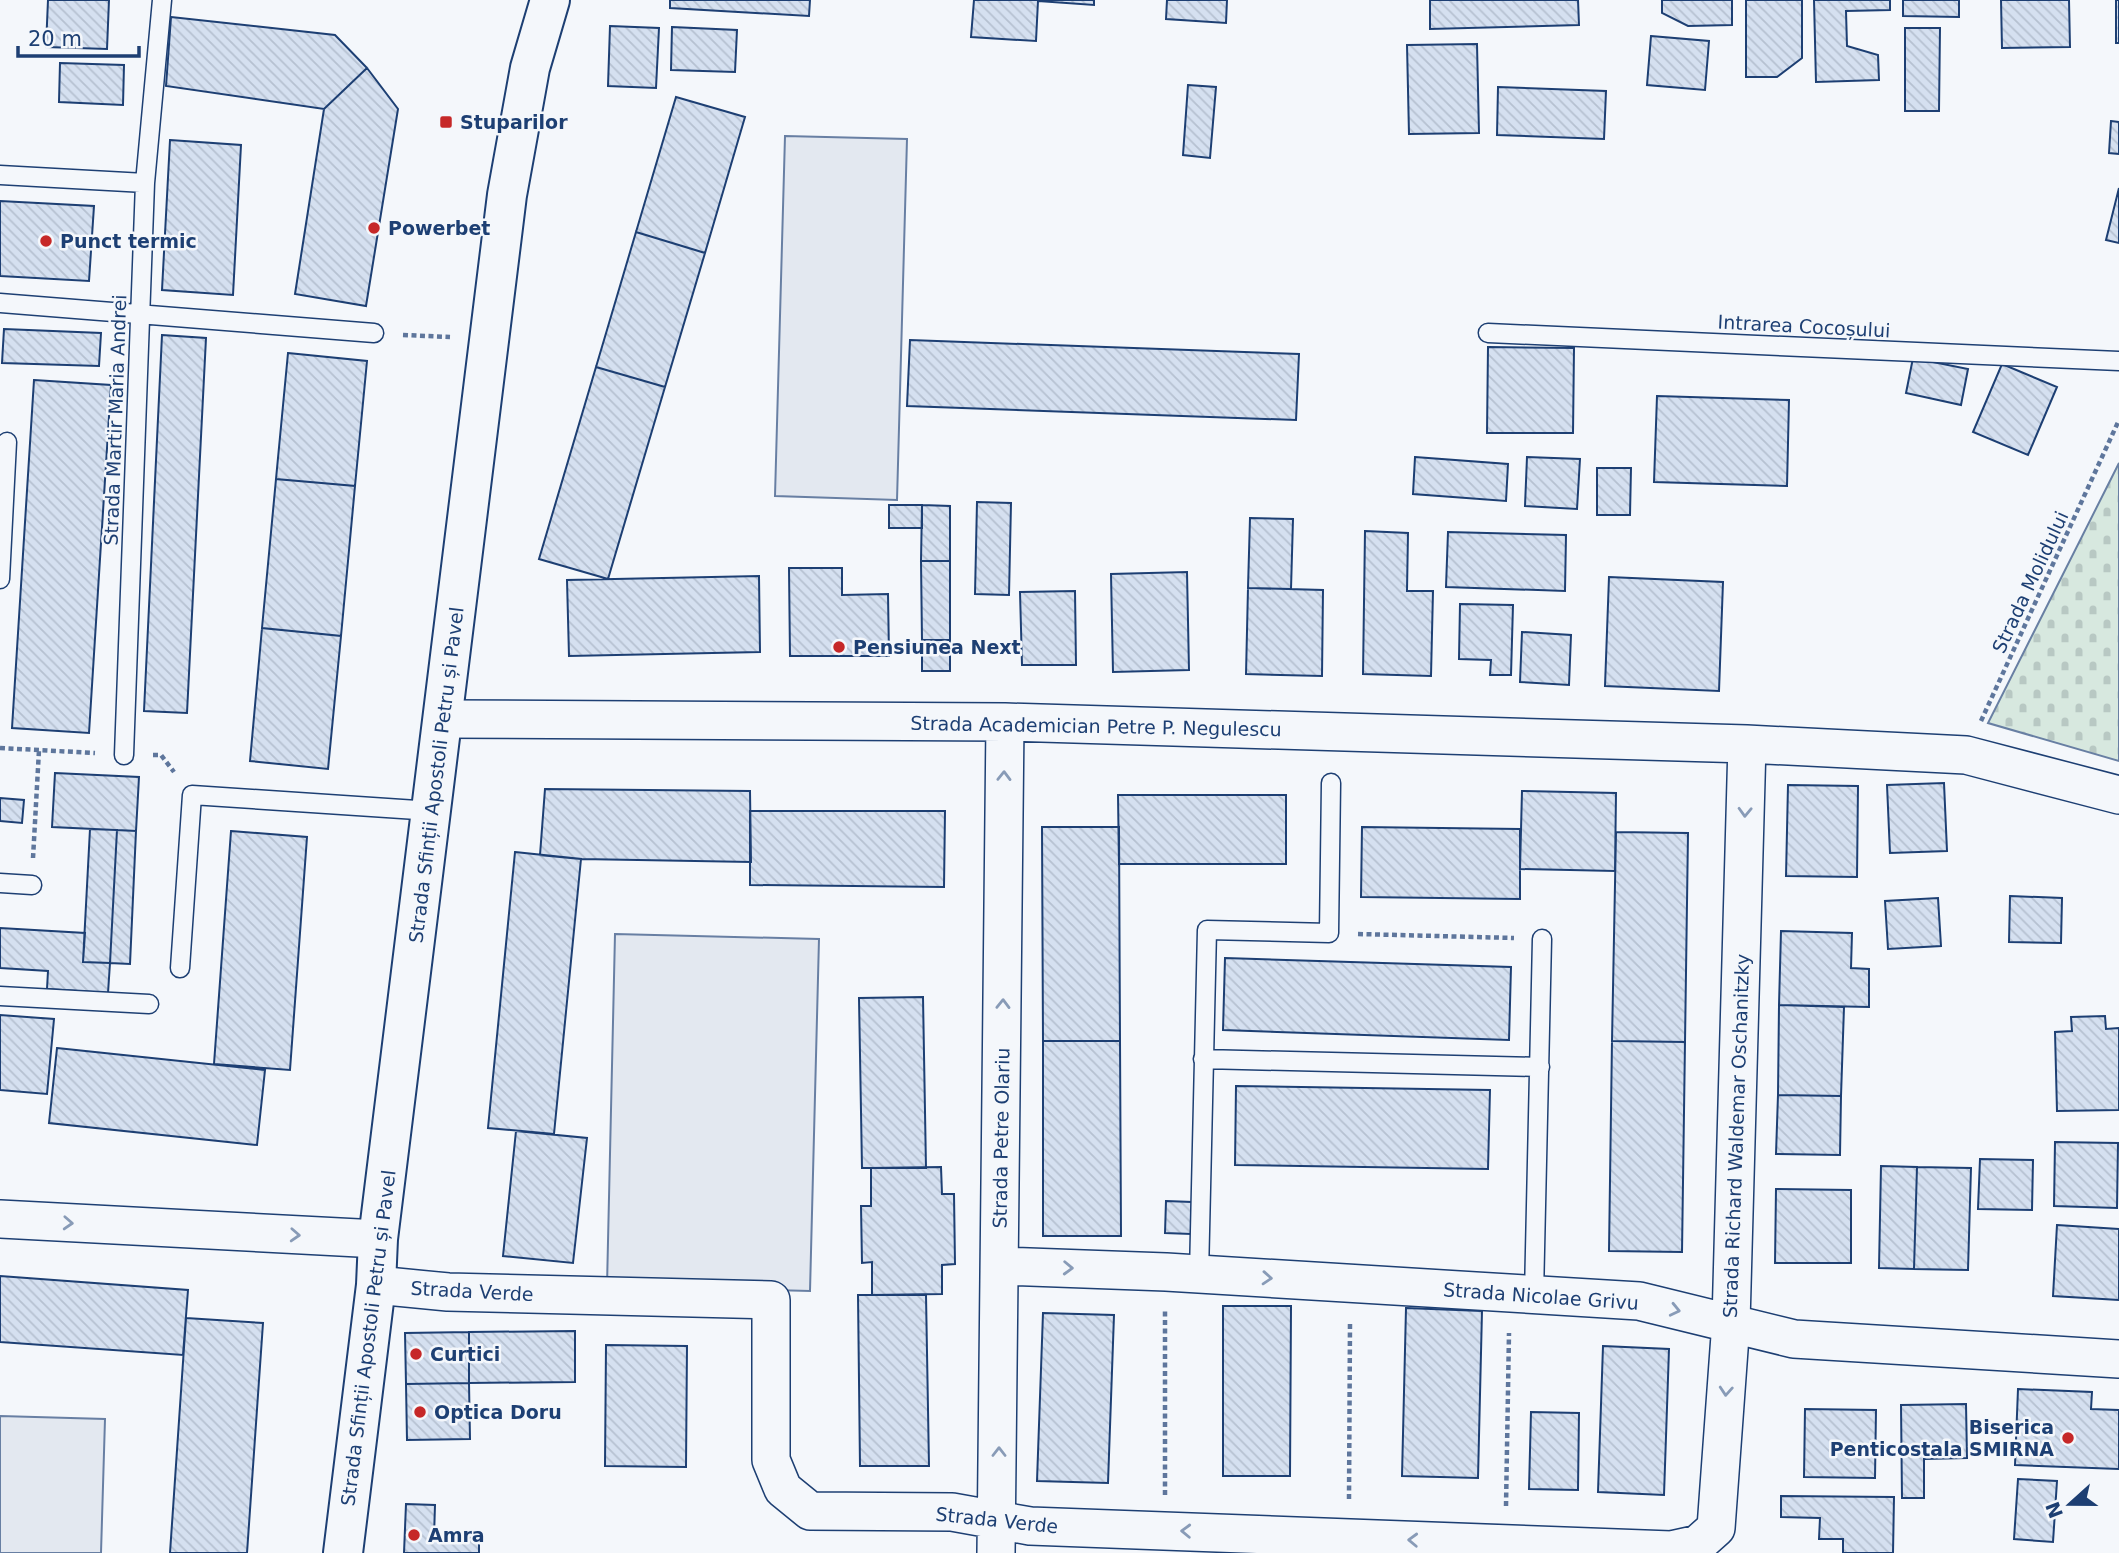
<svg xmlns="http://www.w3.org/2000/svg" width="2119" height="1553" font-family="'DejaVu Sans',sans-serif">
  <defs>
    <pattern id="cemetery-stones" width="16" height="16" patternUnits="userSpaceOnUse" patternTransform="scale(1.75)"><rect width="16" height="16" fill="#d7e8df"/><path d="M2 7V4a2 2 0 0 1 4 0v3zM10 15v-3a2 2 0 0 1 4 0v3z" fill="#b8c8c3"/></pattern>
    <pattern id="building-back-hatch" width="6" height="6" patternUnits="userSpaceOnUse" patternTransform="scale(1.75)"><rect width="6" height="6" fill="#d5e0f0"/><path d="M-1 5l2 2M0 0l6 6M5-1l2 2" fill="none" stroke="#b6c1d1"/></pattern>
  </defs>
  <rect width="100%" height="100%" fill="#f4f7fb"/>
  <path fill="url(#cemetery-stones)" stroke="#687fa3" stroke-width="2" d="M 2119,463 L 2119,761 L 1988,723 Z"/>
  <path fill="#e3e8f0" stroke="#687fa3" stroke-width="2" d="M 785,136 L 907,139 L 897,500 L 775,496 Z
    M 615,934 L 819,939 L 810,1291 L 607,1286 Z
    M 0,1416 L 105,1419 L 101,1553 L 0,1553 Z"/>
  <path fill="url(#building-back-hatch)" stroke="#1d3f73" stroke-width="2" d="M 48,0 L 109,0 L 107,49 L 46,47 Z
    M 670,0 L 810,0 L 809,16 L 670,8 Z
    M 974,0 L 1094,0 L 1094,5 L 1038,1 L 1036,41 L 971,37 Z
    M 1167,0 L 1227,0 L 1226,23 L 1166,19 Z
    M 1430,0 L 1578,0 L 1579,25 L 1430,29 Z
    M 1662,0 L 1732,0 L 1732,25 L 1688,26 L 1662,13 Z
    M 1746,0 L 1802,0 L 1802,58 L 1777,77 L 1746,77 Z
    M 1814,0 L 1890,0 L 1890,10 L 1846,11 L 1847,46 L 1878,55 L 1879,80 L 1816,82 Z
    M 1903,0 L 1959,0 L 1959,17 L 1903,16 Z
    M 2001,0 L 2069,0 L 2070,47 L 2002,48 Z
    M 2116,0 L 2119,0 L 2119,43 L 2116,43 Z
    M 171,17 L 335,35 L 367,68 L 324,109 L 166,86 Z
    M 610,26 L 659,28 L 656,88 L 608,86 Z
    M 672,27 L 737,30 L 735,72 L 671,70 Z
    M 1905,28 L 1940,28 L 1939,111 L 1905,111 Z
    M 1651,36 L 1709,41 L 1705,90 L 1647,85 Z
    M 1477,44 L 1479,133 L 1409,134 L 1407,45 Z
    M 60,63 L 124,65 L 123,105 L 59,102 Z
    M 367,68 L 398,109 L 366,306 L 295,294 L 324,109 Z
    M 1188,85 L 1216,87 L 1210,158 L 1183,155 Z
    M 1498,87 L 1606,91 L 1604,139 L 1497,135 Z
    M 676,97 L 745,117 L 705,253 L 636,232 Z
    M 2111,121 L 2119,122 L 2119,154 L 2109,153 Z
    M 170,140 L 241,145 L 233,295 L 162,290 Z
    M 2119,188 L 2119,243 L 2106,240 Z
    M 0,201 L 94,206 L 89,281 L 0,276 Z
    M 636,232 L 705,253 L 665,387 L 596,367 Z
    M 4,329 L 101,333 L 99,366 L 2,363 Z
    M 162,335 L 206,338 L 187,713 L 144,711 Z
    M 910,340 L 1299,354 L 1296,420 L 907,406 Z
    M 1488,347 L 1574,348 L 1573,433 L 1487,433 Z
    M 288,353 L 367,361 L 355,486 L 276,479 Z
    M 1913,358 L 1968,369 L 1961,405 L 1906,393 Z
    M 2002,364 L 2057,387 L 2028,455 L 1973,432 Z
    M 596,367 L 665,387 L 608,579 L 539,559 Z
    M 34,380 L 111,385 L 89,733 L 12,728 Z
    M 1657,396 L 1789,400 L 1787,486 L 1654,482 Z
    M 1415,457 L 1508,464 L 1506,501 L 1413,494 Z
    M 1527,457 L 1580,459 L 1577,509 L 1525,506 Z
    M 1597,468 L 1631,468 L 1630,515 L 1597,515 Z
    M 276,479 L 355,486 L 341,636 L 262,628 Z
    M 977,502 L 1011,503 L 1009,595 L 975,594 Z
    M 889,505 L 922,505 L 922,528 L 889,528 Z
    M 922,505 L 950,506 L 950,561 L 921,561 Z
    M 1250,518 L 1293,519 L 1291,589 L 1248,588 Z
    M 1365,531 L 1408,533 L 1407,591 L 1433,591 L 1431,676 L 1363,674 Z
    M 1448,532 L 1566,535 L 1565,591 L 1446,587 Z
    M 921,561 L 950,561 L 950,640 L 922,640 Z
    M 789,568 L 842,568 L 842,595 L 888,594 L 889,656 L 790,656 Z
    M 1187,572 L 1189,670 L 1113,672 L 1111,574 Z
    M 759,576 L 760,652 L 569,656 L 567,580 Z
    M 1609,577 L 1723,582 L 1719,691 L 1605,686 Z
    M 1248,588 L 1323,590 L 1322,676 L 1246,674 Z
    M 1075,591 L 1076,665 L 1022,665 L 1020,592 Z
    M 1460,604 L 1513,605 L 1511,675 L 1490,675 L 1491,660 L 1459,659 Z
    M 262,628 L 341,636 L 328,769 L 250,761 Z
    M 1522,632 L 1571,635 L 1569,685 L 1520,682 Z
    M 922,640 L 950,640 L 950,671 L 922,671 Z
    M 55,773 L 139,777 L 136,831 L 52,827 Z
    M 1944,783 L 1947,851 L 1890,853 L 1887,785 Z
    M 1788,785 L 1858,786 L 1857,877 L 1786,876 Z
    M 545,789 L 750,791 L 751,862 L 581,859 L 540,855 Z
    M 1522,791 L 1616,793 L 1615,871 L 1520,869 Z
    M 1118,795 L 1286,795 L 1286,864 L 1119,864 Z
    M 0,798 L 24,800 L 22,823 L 0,821 Z
    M 750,811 L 945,811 L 944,887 L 750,885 Z
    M 1042,827 L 1119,827 L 1120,1041 L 1043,1041 Z
    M 1362,827 L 1520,829 L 1520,899 L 1361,897 Z
    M 90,829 L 117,830 L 110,963 L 83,962 Z
    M 117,830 L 136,831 L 130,964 L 110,963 Z
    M 231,831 L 307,837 L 290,1070 L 214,1064 Z
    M 1616,832 L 1688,833 L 1685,1042 L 1612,1041 Z
    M 515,852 L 581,859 L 554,1134 L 488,1128 Z
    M 2010,896 L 2062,898 L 2061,943 L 2009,942 Z
    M 1938,898 L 1941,946 L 1888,949 L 1885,901 Z
    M 0,928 L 85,933 L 83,962 L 110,963 L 108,993 L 47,989 L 48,971 L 0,968 Z
    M 1781,931 L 1852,933 L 1851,968 L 1869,969 L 1869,1007 L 1779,1005 Z
    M 1225,958 L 1511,967 L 1509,1040 L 1223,1030 Z
    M 923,997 L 926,1168 L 862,1168 L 859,998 Z
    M 1779,1005 L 1844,1007 L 1841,1096 L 1778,1095 Z
    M 0,1015 L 54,1019 L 47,1094 L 0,1090 Z
    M 2105,1016 L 2106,1029 L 2119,1028 L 2119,1110 L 2057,1111 L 2055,1032 L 2072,1031 L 2071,1017 Z
    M 1043,1041 L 1120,1041 L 1121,1236 L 1043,1236 Z
    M 1612,1041 L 1685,1042 L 1682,1252 L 1609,1251 Z
    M 57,1048 L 265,1070 L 257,1145 L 49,1123 Z
    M 1236,1086 L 1490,1090 L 1488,1169 L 1235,1165 Z
    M 1778,1095 L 1841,1096 L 1840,1155 L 1776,1154 Z
    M 516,1131 L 587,1138 L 573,1263 L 503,1256 Z
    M 2055,1142 L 2118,1143 L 2117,1208 L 2054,1206 Z
    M 1980,1159 L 2033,1160 L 2032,1210 L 1978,1209 Z
    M 1881,1166 L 1917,1167 L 1914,1269 L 1879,1268 Z
    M 941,1167 L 942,1194 L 954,1194 L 955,1264 L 942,1265 L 942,1294 L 872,1295 L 872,1262 L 862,1263 L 861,1206 L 871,1206 L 871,1168 Z
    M 1917,1167 L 1971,1168 L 1968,1270 L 1914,1269 Z
    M 1776,1189 L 1851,1190 L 1851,1263 L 1775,1263 Z
    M 1166,1201 L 1192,1202 L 1191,1234 L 1165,1233 Z
    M 2057,1225 L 2119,1229 L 2119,1300 L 2053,1296 Z
    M 0,1276 L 188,1290 L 183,1355 L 0,1342 Z
    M 858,1295 L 926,1295 L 929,1466 L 860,1466 Z
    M 1223,1306 L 1291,1306 L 1290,1476 L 1223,1476 Z
    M 1406,1308 L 1482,1311 L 1478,1478 L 1402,1476 Z
    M 1043,1313 L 1114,1315 L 1108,1483 L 1037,1481 Z
    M 186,1318 L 263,1323 L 247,1553 L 170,1553 Z
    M 575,1331 L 575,1382 L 469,1383 L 469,1332 Z
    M 469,1332 L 469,1383 L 406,1384 L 405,1333 Z
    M 606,1345 L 687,1346 L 686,1467 L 605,1466 Z
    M 1603,1346 L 1669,1349 L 1664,1495 L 1598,1492 Z
    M 469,1383 L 470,1439 L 407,1440 L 406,1384 Z
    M 2018,1389 L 2092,1392 L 2091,1409 L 2119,1410 L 2119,1469 L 2015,1465 Z
    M 1966,1404 L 1967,1458 L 1924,1459 L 1924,1498 L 1902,1498 L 1901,1405 Z
    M 1805,1409 L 1876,1410 L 1875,1478 L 1804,1477 Z
    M 1531,1412 L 1579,1413 L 1578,1490 L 1529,1489 Z
    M 2018,1479 L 2057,1481 L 2053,1542 L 2014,1539 Z
    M 1781,1496 L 1894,1497 L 1893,1553 L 1843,1553 L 1843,1539 L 1819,1539 L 1820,1518 L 1781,1517 Z
    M 406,1504 L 435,1505 L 434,1537 L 479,1538 L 479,1553 L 404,1553 Z"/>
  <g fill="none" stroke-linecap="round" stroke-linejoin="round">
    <defs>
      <path id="service" d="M 0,175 L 145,183
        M 0,303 L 374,333
        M 1488,333 L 2119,361
        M 0,579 L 7,442
        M 124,755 L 145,183 L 162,0
        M 0,883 L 32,885
        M 180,968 L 192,795 L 432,811
        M 0,996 L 149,1004
        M 1203,1059 L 1540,1067
        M 1199,1274 L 1207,930 L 1329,933 L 1331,783
        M 1534,1295 L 1542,939"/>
      <path id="minor" d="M 444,719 L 1005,722 L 1747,744 L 1966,755 L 2119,795
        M 0,1219 L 378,1239
        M 1000,1266 L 1166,1272 L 1639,1301 L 1794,1339 L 2119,1359
        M 376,1285 L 448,1292 L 771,1300 L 771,1460 L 783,1489 L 810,1511 L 952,1512 L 1030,1526 L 1671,1550 L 1698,1544 L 1716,1528 L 1731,1322 L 1747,744
        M 996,1553 L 1005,722"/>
      <path id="secondary" d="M 343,1553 L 376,1285 L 378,1239 L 507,195 L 530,68 L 550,0"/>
    </defs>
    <use href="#service" stroke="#1d3f73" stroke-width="21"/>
    <use href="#minor" stroke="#1d3f73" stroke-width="40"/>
    <use href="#secondary" stroke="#1d3f73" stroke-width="42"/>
    <path stroke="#5e769c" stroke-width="4.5" stroke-dasharray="5 3.5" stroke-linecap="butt" d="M 403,335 L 450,337
      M 1981,721 L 2119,420
      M 0,748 L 95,753
      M 153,755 L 161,755 L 174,772
      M 33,858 L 39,750
      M 1358,934 L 1514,938
      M 1165,1495 L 1165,1311
      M 1349,1499 L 1350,1323
      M 1506,1506 L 1509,1333"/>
    <use href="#service" stroke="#f4f7fb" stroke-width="18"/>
    <use href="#minor" stroke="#f4f7fb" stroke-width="37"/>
    <use href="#secondary" stroke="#f4f7fb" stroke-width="38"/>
  </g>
  <defs><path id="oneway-chevron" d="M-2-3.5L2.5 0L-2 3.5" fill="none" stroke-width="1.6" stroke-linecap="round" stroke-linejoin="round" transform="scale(1.75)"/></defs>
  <g stroke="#889bb7">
    <use href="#oneway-chevron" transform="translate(1004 776) rotate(-89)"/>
    <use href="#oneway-chevron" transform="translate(1745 812) rotate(92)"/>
    <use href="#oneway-chevron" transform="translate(1003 1004) rotate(-89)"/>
    <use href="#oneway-chevron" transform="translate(68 1223) rotate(3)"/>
    <use href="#oneway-chevron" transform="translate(295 1235) rotate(3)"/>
    <use href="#oneway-chevron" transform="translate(1068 1268) rotate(2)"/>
    <use href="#oneway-chevron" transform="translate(1267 1278) rotate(4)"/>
    <use href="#oneway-chevron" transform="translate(1675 1310) rotate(13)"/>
    <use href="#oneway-chevron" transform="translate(1726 1391) rotate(94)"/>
    <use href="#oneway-chevron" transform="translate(999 1452) rotate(-90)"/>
    <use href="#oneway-chevron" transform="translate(1186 1531) rotate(-178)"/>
    <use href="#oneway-chevron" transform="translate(1413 1540) rotate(-178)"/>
  </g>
  <g fill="#c62828" stroke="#f4f7fb" stroke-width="2.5">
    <rect x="439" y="115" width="14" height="14" rx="3.5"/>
    <circle cx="374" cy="228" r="7"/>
    <circle cx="46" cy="241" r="7"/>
    <circle cx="839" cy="647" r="7"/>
    <circle cx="416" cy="1354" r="7"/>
    <circle cx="420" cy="1412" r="7"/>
    <circle cx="2068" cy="1438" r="7"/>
    <circle cx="414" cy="1535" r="7"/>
  </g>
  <g text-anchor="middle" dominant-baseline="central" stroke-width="5" stroke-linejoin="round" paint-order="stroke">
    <g font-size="19" font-weight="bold" fill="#1d3f73" stroke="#f4f7fb" text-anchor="start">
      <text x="460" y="122">Stuparilor</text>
      <text x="388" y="228">Powerbet</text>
      <text x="60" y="241">Punct termic</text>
      <text x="853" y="647">Pensiunea Next</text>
      <text x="430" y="1354">Curtici</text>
      <text x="434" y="1412">Optica Doru</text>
      <text x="2054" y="1427" text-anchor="end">Biserica<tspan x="2054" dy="22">Penticostala SMIRNA</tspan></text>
      <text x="428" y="1535">Amra</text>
    </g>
    <g font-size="19" fill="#1d3f73" stroke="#f4f7fb">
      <text transform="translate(1804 326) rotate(3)">Intrarea Cocoșului</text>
      <text transform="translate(115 420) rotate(-88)">Strada Martir Maria Andrei</text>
      <text transform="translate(2030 582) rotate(-65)">Strada Molidului</text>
      <text transform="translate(1096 726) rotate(1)">Strada Academician Petre P. Negulescu</text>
      <text transform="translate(436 775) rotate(-83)">Strada Sfinții Apostoli Petru și Pavel</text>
      <text transform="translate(1736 1136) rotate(-88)">Strada Richard Waldemar Oschanitzky</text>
      <text transform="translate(1001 1138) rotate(-89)">Strada Petre Olariu</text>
      <text transform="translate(472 1291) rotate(3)">Strada Verde</text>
      <text transform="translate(1541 1296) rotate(4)">Strada Nicolae Grivu</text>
      <text transform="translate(368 1338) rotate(-83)">Strada Sfinții Apostoli Petru și Pavel</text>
      <text transform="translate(997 1520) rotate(6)">Strada Verde</text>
    </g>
  </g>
  <g transform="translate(2070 1504) rotate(249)" stroke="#f4f7fb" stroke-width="5" paint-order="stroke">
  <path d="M0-5L12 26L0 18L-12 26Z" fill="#1d3f73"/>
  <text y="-10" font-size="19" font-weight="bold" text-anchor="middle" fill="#1d3f73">N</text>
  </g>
  <path d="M18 46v10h121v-10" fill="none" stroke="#1d3f73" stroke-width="3.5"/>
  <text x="28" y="46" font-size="21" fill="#1d3f73" stroke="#f4f7fb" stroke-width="5" paint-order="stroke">20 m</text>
</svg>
